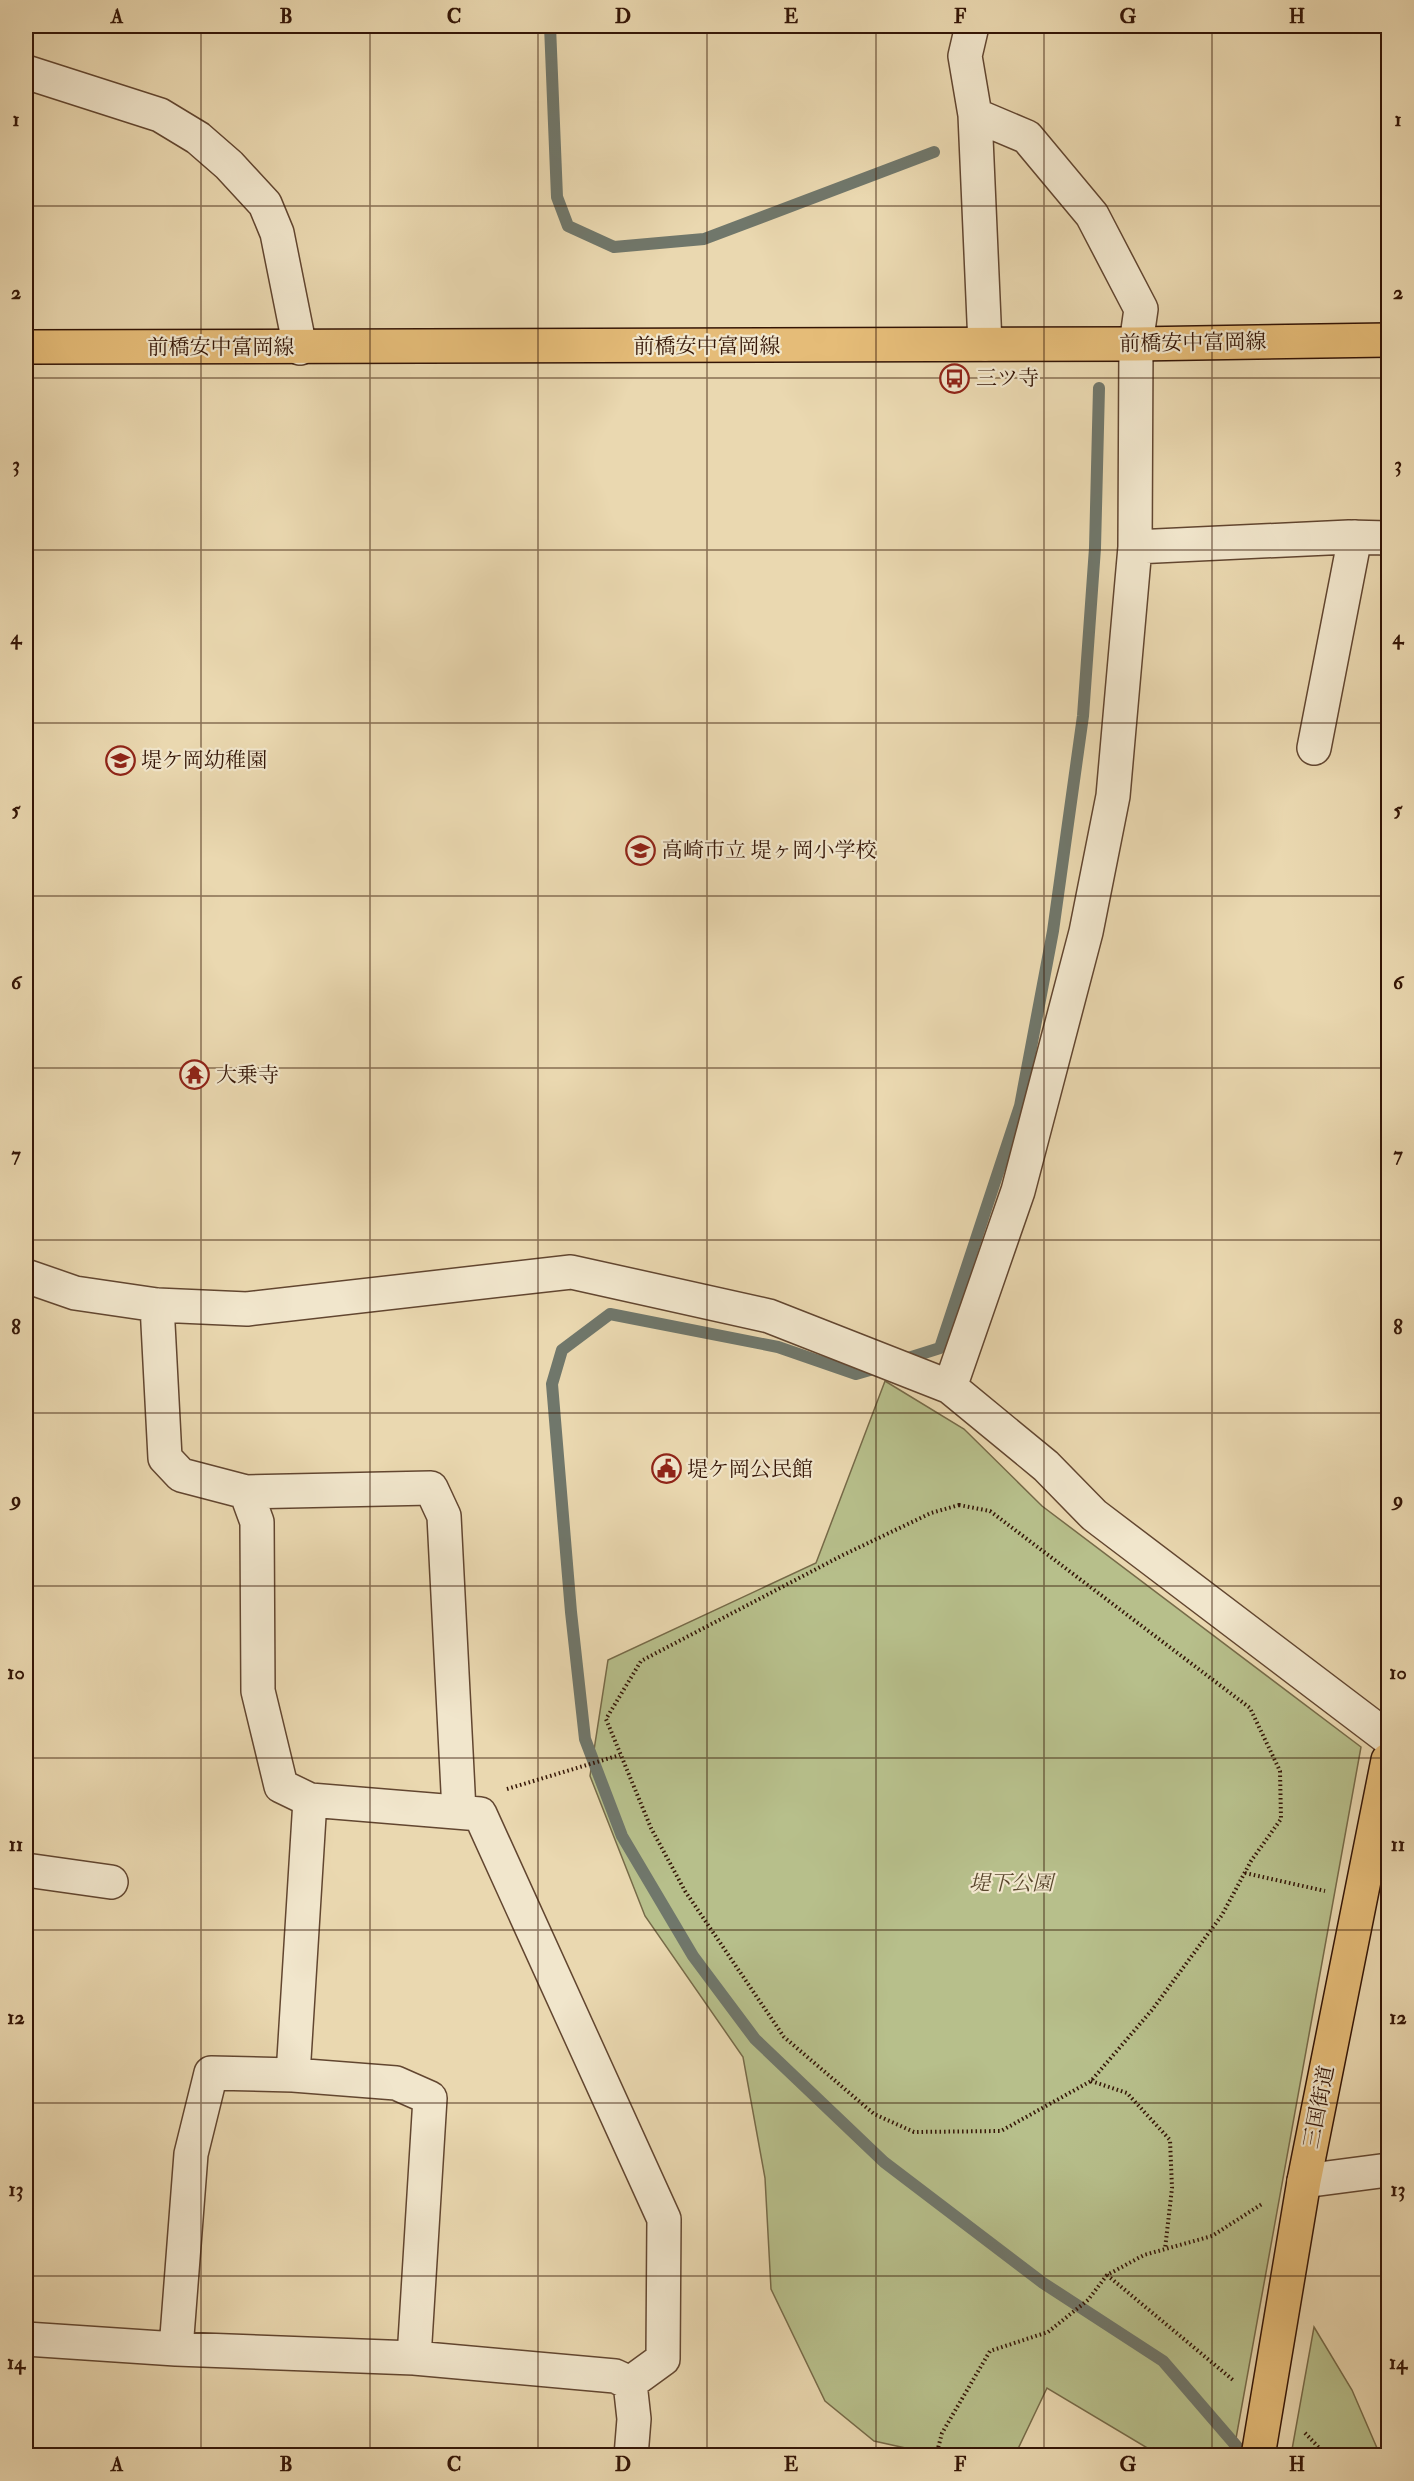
<svg xmlns="http://www.w3.org/2000/svg" width="1414" height="2481" font-family="'IM FELL Double Pica','Noto Serif JP',serif">
  <rect width="100%" height="100%" fill="#ead8b0"/>
  <filter id="stains"><feTurbulence type="fractalNoise" baseFrequency=".00333" numOctaves="4"/><feColorMatrix values="0 0 0 0 .2 0 0 0 0 .09 0 0 0 0 .02 0 0 0 .5 -.17"/></filter>
  <radialGradient id="worn" r=".72"><stop offset=".6" stop-color="#630" stop-opacity="0"/><stop offset="1" stop-color="#630" stop-opacity=".3"/></radialGradient>
  <path fill="#b7bf8b" stroke="#766a48" stroke-width="1.5" d="M 885,1381 L 964,1429 L 1042,1506 L 1361,1747 L 1233,2455 L 1159,2455 L 1047,2388 L 1015,2455 L 937,2455 L 874,2441 L 825,2401 L 771,2289 L 765,2178 L 743,2057 L 645,1916 L 590,1776 L 608,1660 L 816,1563 Z
    M 1314,2327 L 1352,2390 L 1380,2455 L 1291,2455 Z"/>
  <g fill="none" stroke-linecap="round" stroke-linejoin="round">
    <path stroke="#70776b" stroke-width="12" d="M 550,26 L 557,197 L 568,226 L 614,247 L 704,239 L 934,152
      M 902,1360 L 940,1348 L 1020,1106 L 1053,931 L 1083,716 L 1095,548 L 1099,388
      M 880,1367 L 856,1374 L 778,1347 L 610,1314 L 562,1350 L 552,1384 L 571,1612 L 585,1739 L 622,1836 L 693,1956 L 755,2039 L 884,2162 L 1043,2283 L 1163,2361 L 1245,2456"/>
    <defs>
      <path id="minor" d="M 972,26 L 965,56 L 975,115 L 985,344
        M 26,72 L 160,115 L 198,138 L 229,165 L 265,204 L 277,233 L 300,348
        M 1135,547 L 1349,537 L 1388,538
        M 1314,748 L 1355,537
        M 26,1276 L 75,1293 L 157,1305 L 247,1309 L 571,1272 L 769,1316 L 950,1387 L 1046,1466 L 1094,1515 L 1388,1738
        M 157,1305 L 165,1458 L 181,1475 L 246,1492 L 257,1522 L 258,1691 L 281,1786 L 310,1800 L 480,1814 L 664,2219 L 663,2359 L 630,2383
        M 950,1387 L 1018,1191 L 1086,932 L 1113,796 L 1135,547 L 1136,344 L 1141,309 L 1092,215 L 1027,137 L 975,115
        M 246,1492 L 431,1488 L 444,1516 L 459,1811
        M 26,1870 L 111,1882
        M 293,2075 L 310,1800
        M 1304,2181 L 1388,2170
        M 26,2339 L 176,2349 L 414,2358 L 615,2376 L 630,2383 L 634,2419 L 631,2456
        M 176,2349 L 191,2154 L 211,2073 L 293,2075 L 396,2083 L 430,2098 L 414,2358"/>
      <path id="primary" d="M 26,347 L 1136,344 L 1388,340
        M 1258,2456 L 1304,2181 L 1388,1760"/>
    </defs>
    <use href="#minor" stroke="#624630" stroke-width="36"/>
    <use href="#primary" stroke="#341506" stroke-width="36"/>
    <path stroke="#341506" stroke-width="4" stroke-dasharray="1.5 3" stroke-linecap="butt" d="M 959,1505 L 990,1511 L 1250,1708 L 1280,1771 L 1281,1819 L 1251,1861 L 1222,1915 L 1152,2010 L 1091,2081 L 1001,2131 L 914,2132 L 874,2114 L 784,2037 L 685,1891 L 651,1828 L 606,1719 L 641,1661 L 843,1555 L 931,1513 Z
      M 507,1789 L 620,1755
      M 1245,1873 L 1325,1891
      M 1091,2081 L 1127,2093 L 1170,2140 L 1172,2188 L 1165,2249
      M 1107,2275 L 1233,2380
      M 1305,2433 L 1327,2456
      M 936,2456 L 942,2433 L 990,2351 L 1048,2332 L 1088,2300 L 1107,2275 L 1144,2255 L 1212,2236 L 1262,2204"/>
    <use href="#minor" stroke="#f1e6cc" stroke-width="33"/>
    <use href="#primary" stroke="#e5bc78" stroke-width="33"/>
  </g>
  <path fill="none" stroke="#341506" stroke-width="1.5" stroke-opacity="0.55" d="M 201,26 L 201,2456M 370,26 L 370,2456M 538,26 L 538,2456M 707,26 L 707,2456M 876,26 L 876,2456M 1044,26 L 1044,2456M 1212,26 L 1212,2456M 26,206 L 1388,206M 26,378 L 1388,378M 26,550 L 1388,550M 26,723 L 1388,723M 26,896 L 1388,896M 26,1068 L 1388,1068M 26,1240 L 1388,1240M 26,1413 L 1388,1413M 26,1586 L 1388,1586M 26,1758 L 1388,1758M 26,1930 L 1388,1930M 26,2103 L 1388,2103M 26,2276 L 1388,2276"/>
  <defs>
    <symbol id="bus-ring" viewBox="-11 -11 22 22"><circle r="9.5" fill="#f1e6cc" stroke="#8f2418" stroke-width="1.5"/><path d="M-5-6H5V4H4V6H2V4H-2V6H-4V4H-5ZM-3.5-4V0h7V-4ZM-3.5 1.2v1.5H-2V1.2ZM2 1.2v1.5H3.5V1.2Z" fill="#8f2418"/></symbol>
    <symbol id="school-ring" viewBox="-11 -11 22 22"><circle r="9.5" fill="#f1e6cc" stroke="#8f2418" stroke-width="1.5"/><path d="M0-5L7-2L0 1L-7-2ZM-4 1L0 2.5L4 1V4Q0 6-4 4Z" fill="#8f2418"/></symbol>
    <symbol id="temple-ring" viewBox="-11 -11 22 22"><circle r="9.5" fill="#f1e6cc" stroke="#8f2418" stroke-width="1.5"/><path d="M0-6L5-2H3V0L6.5 2.5H4V6H1.5V3h-3V6H-4V2.5H-6.5L-3 0V-2H-5Z" fill="#8f2418"/></symbol>
    <symbol id="civic-ring" viewBox="-11 -11 22 22"><circle r="9.5" fill="#f1e6cc" stroke="#8f2418" stroke-width="1.5"/><path d="M-.6-6.5H3V-4.5H.6V-3L4-1V1h2V6H-6V1h2V-1L-.6-3ZM-1.2 2.5V6h2.4V2.5Z" fill="#8f2418"/></symbol>
  </defs>
  <g fill-rule="evenodd">
    <use href="#bus-ring" x="938" y="362" width="33" height="33"/>
    <use href="#school-ring" x="104" y="744" width="33" height="33"/>
    <use href="#school-ring" x="624" y="834" width="33" height="33"/>
    <use href="#temple-ring" x="178" y="1058" width="33" height="33"/>
    <use href="#civic-ring" x="650" y="1452" width="33" height="33"/>
  </g>
  <g text-anchor="middle" dominant-baseline="central" stroke-width="4.5" stroke-linejoin="round" paint-order="stroke">
    <g font-size="21" fill="#341506" stroke="#f1e6cc">
      <text transform="translate(1193 343) rotate(-1)">前橋安中富岡線</text>
      <text x="707" y="346">前橋安中富岡線</text>
      <text x="221" y="347">前橋安中富岡線</text>
      <text transform="translate(1319 2107) rotate(-79)">三国街道</text>
    </g>
    <g font-size="21" fill="#341506" stroke="#f1e6cc" text-anchor="start">
      <text x="976" y="378">三ツ寺</text>
      <text x="141" y="760">堤ケ岡幼稚園</text>
      <text x="662" y="850">高崎市立 堤ヶ岡小学校</text>
      <text x="216" y="1075">大乗寺</text>
      <text x="687" y="1469">堤ケ岡公民館</text>
    </g>
    <g font-size="21" font-style="italic" fill="#5b482e" stroke="#f1e6cc">
      <text x="1011" y="1883">堤下公園</text>
    </g>
  </g>
  <rect width="1414" height="2481" fill="none" stroke="#ead8b0" stroke-width="66"/>
  <rect x="33" y="33" width="1348" height="2415" fill="none" stroke="#341506" stroke-width="2"/>
  <g font-size="20" text-anchor="middle" font-weight="bold" fill="#341506">
    <text x="117" y="23">A</text>
    <text x="286" y="23">B</text>
    <text x="454" y="23">C</text>
    <text x="623" y="23">D</text>
    <text x="791" y="23">E</text>
    <text x="960" y="23">F</text>
    <text x="1128" y="23">G</text>
    <text x="1297" y="23">H</text>
    <text x="16" y="126">1</text>
    <text x="1398" y="126">1</text>
    <text x="16" y="299">2</text>
    <text x="1398" y="299">2</text>
    <text x="16" y="471">3</text>
    <text x="1398" y="471">3</text>
    <text x="16" y="644">4</text>
    <text x="1398" y="644">4</text>
    <text x="16" y="816">5</text>
    <text x="1398" y="816">5</text>
    <text x="16" y="989">6</text>
    <text x="1398" y="989">6</text>
    <text x="16" y="1161">7</text>
    <text x="1398" y="1161">7</text>
    <text x="16" y="1334">8</text>
    <text x="1398" y="1334">8</text>
    <text x="16" y="1506">9</text>
    <text x="1398" y="1506">9</text>
    <text x="16" y="1679">10</text>
    <text x="1398" y="1679">10</text>
    <text x="16" y="1851">11</text>
    <text x="1398" y="1851">11</text>
    <text x="16" y="2024">12</text>
    <text x="1398" y="2024">12</text>
    <text x="16" y="2196">13</text>
    <text x="1398" y="2196">13</text>
    <text x="16" y="2369">14</text>
    <text x="1398" y="2369">14</text>
    <text x="117" y="2471">A</text>
    <text x="286" y="2471">B</text>
    <text x="454" y="2471">C</text>
    <text x="623" y="2471">D</text>
    <text x="791" y="2471">E</text>
    <text x="960" y="2471">F</text>
    <text x="1128" y="2471">G</text>
    <text x="1297" y="2471">H</text>
  </g>
  <rect width="100%" height="100%" filter="url(#stains)"/>
  <rect width="100%" height="100%" fill="url(#worn)"/>
</svg>
